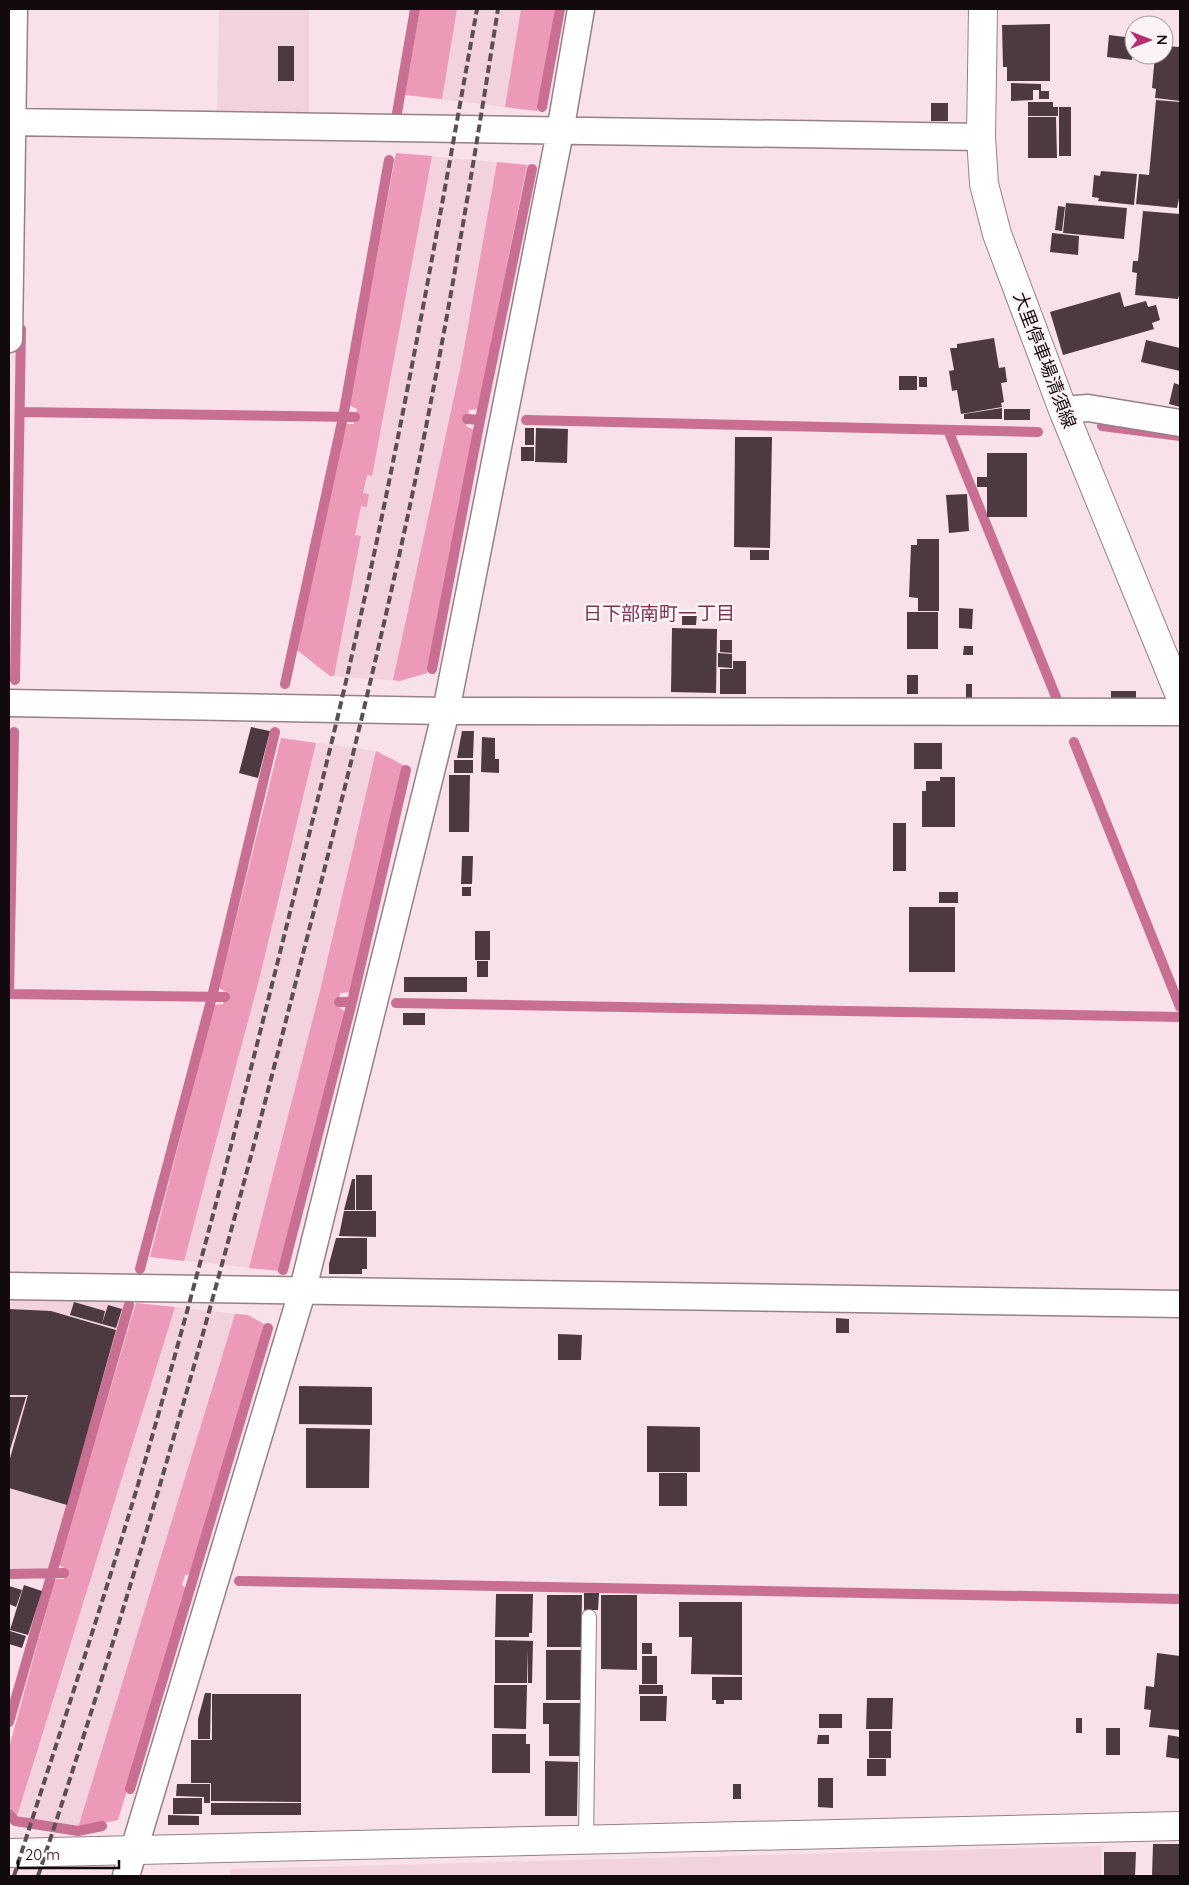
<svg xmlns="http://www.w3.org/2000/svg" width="1189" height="1885" font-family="Quicksand,'Noto Sans JP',sans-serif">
  <rect width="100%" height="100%" fill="#f9e1e9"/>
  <path fill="#f2d3dd" d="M 219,9 L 309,9 L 309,113 L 217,111 Z
    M 420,9 L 555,9 L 537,111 L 406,95 Z
    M 396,153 L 527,165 L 478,409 L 469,410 L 466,426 L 474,430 L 427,673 L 400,681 L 330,676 L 297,650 L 344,424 L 354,424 L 357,409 L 349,405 Z
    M 281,738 L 376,751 L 405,766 L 351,992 L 340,993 L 338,1006 L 345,1012 L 280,1271 L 150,1257 L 214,1005 L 223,1004 L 225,997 L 226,992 L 219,988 Z
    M 9,1299 L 128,1302 L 50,1571 L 9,1569 Z
    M 136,1303 L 248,1315 L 264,1324 L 192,1574 L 185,1575 L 182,1585 L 187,1589 L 118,1820 L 78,1828 L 17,1816 L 9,1807 L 9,1748 L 55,1579 L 64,1579 L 67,1569 L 58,1565 Z
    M 1102,1846 L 1101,1876 L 230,1876 L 231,1869 Z"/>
  <path fill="#ed99b8" d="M 420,9 L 457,9 L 442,99 L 405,95 Z
    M 521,9 L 555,9 L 537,111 L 505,107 Z
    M 396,153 L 432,156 L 372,476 L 367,475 L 363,493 L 369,494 L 367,507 L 361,506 L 355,535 L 361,536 L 334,676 L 330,676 L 297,650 L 344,424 L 354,424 L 357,409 L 349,405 Z
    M 497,162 L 527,165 L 478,409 L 469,410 L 466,426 L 474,430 L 427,673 L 400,681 L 393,680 L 462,360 Z
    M 281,738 L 316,743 L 260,976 L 184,1261 L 150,1257 L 214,1005 L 223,1004 L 226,992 L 219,988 Z
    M 376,751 L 405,766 L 351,992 L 340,993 L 338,1006 L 345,1012 L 280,1271 L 249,1268 L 320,991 Z
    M 136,1303 L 175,1307 L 17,1816 L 9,1807 L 9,1748 L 55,1579 L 64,1579 L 67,1569 L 58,1565 Z
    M 235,1314 L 248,1315 L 264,1324 L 192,1574 L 185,1575 L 182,1585 L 187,1589 L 118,1820 L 78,1828 Z"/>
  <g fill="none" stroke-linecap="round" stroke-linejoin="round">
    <path stroke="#c96f91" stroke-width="10" d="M 542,107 L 560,9
      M 397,113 L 415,9
      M 20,412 L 355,417
      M 467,419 L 480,420
      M 526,420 L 1038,432
      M 1102,426 L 1180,436
      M 948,430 L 1058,702
      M 432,669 L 480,420 L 532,169
      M 15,680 L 21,329
      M 285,684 L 343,417 L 389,160
      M 1074,742 L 1180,1007
      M 9,994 L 14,732
      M 9,994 L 225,997
      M 339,1002 L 352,1002
      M 396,1003 L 1180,1017
      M 140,1269 L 212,997 L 275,732
      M 283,1270 L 352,1002 L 406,770
      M 9,1574 L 64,1573
      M 239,1581 L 1180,1599
      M 9,1722 L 129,1305
      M 130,1789 L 268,1328
      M 9,1814 L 15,1821 L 78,1831 L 102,1826"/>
  </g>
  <path fill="#4c3a40" d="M 1050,24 L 1050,81 L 1007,81 L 1007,67 L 1003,67 L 1002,25 Z
    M 1109,35 L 1133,38 L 1132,60 L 1107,57 Z
    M 278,46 L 294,46 L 294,81 L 278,81 Z
    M 1164,46 L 1180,47 L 1180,101 L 1155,98 L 1156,89 L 1152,88 L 1155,55 L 1164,55 Z
    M 1011,83 L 1041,84 L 1041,91 L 1049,91 L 1049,99 L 1039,99 L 1039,90 L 1033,90 L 1033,100 L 1011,101 Z
    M 1156,100 L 1180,102 L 1180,194 L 1177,208 L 1136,204 L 1139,174 L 1149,175 Z
    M 1028,102 L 1053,102 L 1053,107 L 1058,107 L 1058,116 L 1028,116 Z
    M 931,103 L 948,103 L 948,121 L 931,121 Z
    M 1059,107 L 1071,107 L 1071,156 L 1059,156 Z
    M 1028,117 L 1056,117 L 1057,158 L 1028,158 Z
    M 1101,171 L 1137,174 L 1134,205 L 1098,201 L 1099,198 L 1092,197 L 1094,175 L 1100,176 Z
    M 1066,203 L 1127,208 L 1124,239 L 1063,233 Z
    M 1058,206 L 1065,207 L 1062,231 L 1055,230 Z
    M 1143,211 L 1180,214 L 1180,292 L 1178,299 L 1135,295 L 1137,273 L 1132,272 L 1133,261 L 1138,261 Z
    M 1052,233 L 1079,236 L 1078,255 L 1050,252 Z
    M 1120,292 L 1124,307 L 1146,301 L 1148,307 L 1156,305 L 1160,320 L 1152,323 L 1154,329 L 1063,355 L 1050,312 Z
    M 994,338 L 999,368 L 1005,367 L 1007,382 L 1001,383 L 1004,402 L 1001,403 L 1002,407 L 961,414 L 957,390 L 952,391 L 949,371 L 954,370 L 950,348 L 957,348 L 957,344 Z
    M 1146,340 L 1180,348 L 1180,371 L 1141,362 Z
    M 899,376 L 917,376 L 917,390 L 899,390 Z
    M 919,377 L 927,377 L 927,387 L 919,387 Z
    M 1174,383 L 1180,385 L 1180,407 L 1169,404 Z
    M 1002,408 L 1002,419 L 964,419 L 964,414 Z
    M 1004,409 L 1030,409 L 1030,420 L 1004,420 Z
    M 525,428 L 534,428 L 534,445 L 525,445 Z
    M 536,428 L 568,429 L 567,463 L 535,462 Z
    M 735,437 L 772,437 L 770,548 L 734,547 Z
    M 521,447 L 534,447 L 534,461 L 521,461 Z
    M 987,453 L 1027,453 L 1027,517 L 987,517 L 987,487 L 977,487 L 977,477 L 987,477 Z
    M 967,494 L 969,531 L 949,533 L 946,495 Z
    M 917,539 L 939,539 L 939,611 L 918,611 L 918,598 L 909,597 L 911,545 L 917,545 Z
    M 750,550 L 769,550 L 769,560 L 750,560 Z
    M 959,608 L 973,609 L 972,629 L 959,628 Z
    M 682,612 L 697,612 L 696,625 L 682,625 Z
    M 907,612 L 938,612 L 938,649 L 907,649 Z
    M 672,628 L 717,629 L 716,693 L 671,692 Z
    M 720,640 L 732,640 L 732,653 L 720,652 Z
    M 964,646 L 973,646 L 973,655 L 963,655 Z
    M 718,653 L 732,654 L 732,668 L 718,667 Z
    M 733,661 L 746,661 L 746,694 L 720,694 L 720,669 L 733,669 Z
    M 907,675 L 918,675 L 918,694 L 907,694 Z
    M 966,684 L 972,684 L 972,698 L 966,698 Z
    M 1111,691 L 1136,691 L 1136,702 L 1111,701 Z
    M 251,727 L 270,731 L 258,778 L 239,773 Z
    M 462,731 L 474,731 L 473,758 L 457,758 Z
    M 482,737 L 495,738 L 495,759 L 499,759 L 499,773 L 481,772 Z
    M 914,743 L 942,743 L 942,769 L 914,769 Z
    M 454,760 L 473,760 L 473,773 L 454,773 Z
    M 449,775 L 470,775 L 469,832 L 449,832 Z
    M 940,777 L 955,777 L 955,827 L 922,827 L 922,791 L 926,791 L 926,781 L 940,781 Z
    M 893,823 L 906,823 L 906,871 L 893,871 Z
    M 462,856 L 473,856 L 472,884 L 461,884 Z
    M 462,887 L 471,887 L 471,896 L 462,896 Z
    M 939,892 L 958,892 L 958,903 L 939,903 Z
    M 909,907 L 955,907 L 955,972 L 909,972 Z
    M 475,931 L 490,931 L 490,960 L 475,960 Z
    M 477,961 L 488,961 L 488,977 L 477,977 Z
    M 404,977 L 467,977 L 467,992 L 404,992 Z
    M 403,1013 L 425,1013 L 425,1025 L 403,1025 Z
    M 356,1175 L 372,1175 L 372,1210 L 356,1210 Z
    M 352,1179 L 355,1179 L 355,1210 L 344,1210 Z
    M 344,1211 L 376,1211 L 376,1237 L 339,1236 Z
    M 336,1238 L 367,1238 L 367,1269 L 362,1269 L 362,1274 L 329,1274 L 329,1264 Z
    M 74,1302 L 105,1311 L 102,1324 L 70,1315 Z
    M 108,1305 L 122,1309 L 116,1328 L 102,1324 Z
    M 9,1309 L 51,1311 L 116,1330 L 67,1505 L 9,1488 L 9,1462 L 28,1395 L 9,1395 Z
    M 836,1318 L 849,1319 L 849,1333 L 836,1333 Z
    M 558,1334 L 582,1335 L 581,1360 L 558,1360 Z
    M 299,1386 L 372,1387 L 372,1425 L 299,1424 Z
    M 9,1397 L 26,1397 L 9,1453 Z
    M 647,1426 L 700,1427 L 700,1472 L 647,1472 Z
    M 306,1428 L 370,1429 L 369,1488 L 306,1488 Z
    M 659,1473 L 687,1473 L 687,1506 L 659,1506 Z
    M 24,1585 L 42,1591 L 28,1635 L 10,1630 Z
    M 9,1586 L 22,1590 L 16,1607 L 9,1604 Z
    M 584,1593 L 599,1593 L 598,1610 L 584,1610 Z
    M 496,1594 L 533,1594 L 532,1633 L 529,1633 L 529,1637 L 495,1637 Z
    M 547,1595 L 582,1595 L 581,1647 L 547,1647 Z
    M 601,1595 L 637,1595 L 637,1670 L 601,1669 Z
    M 679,1602 L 742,1602 L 742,1675 L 691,1674 L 692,1637 L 679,1637 Z
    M 10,1631 L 26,1636 L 22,1648 L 9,1644 Z
    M 495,1640 L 533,1641 L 532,1683 L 528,1683 L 528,1649 L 527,1683 L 495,1683 Z
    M 642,1643 L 652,1643 L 652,1654 L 642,1654 Z
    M 546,1650 L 581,1650 L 581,1700 L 546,1700 Z
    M 1157,1653 L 1180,1656 L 1180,1730 L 1149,1727 L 1151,1710 L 1144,1709 L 1146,1686 L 1154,1687 Z
    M 642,1656 L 657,1656 L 657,1684 L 642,1684 Z
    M 712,1677 L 742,1677 L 742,1700 L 724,1700 L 724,1704 L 716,1704 L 716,1700 L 712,1700 Z
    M 494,1685 L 527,1685 L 526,1729 L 494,1728 Z
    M 639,1685 L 663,1685 L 663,1694 L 639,1694 Z
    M 205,1693 L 211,1693 L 210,1739 L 198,1739 L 198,1719 Z
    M 212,1694 L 301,1694 L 301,1802 L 211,1801 L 211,1783 L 191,1783 L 191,1740 L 212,1740 Z
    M 640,1696 L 667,1696 L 666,1721 L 640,1721 Z
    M 867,1698 L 893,1698 L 892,1729 L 866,1729 Z
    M 543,1703 L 580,1703 L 580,1756 L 549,1756 L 549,1724 L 543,1724 Z
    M 819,1714 L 842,1714 L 842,1728 L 819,1728 Z
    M 1076,1718 L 1082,1718 L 1082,1733 L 1076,1733 Z
    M 1106,1728 L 1120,1728 L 1120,1755 L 1106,1755 Z
    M 869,1731 L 891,1731 L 891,1758 L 869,1758 Z
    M 492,1734 L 526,1734 L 526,1744 L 530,1744 L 530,1773 L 492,1773 Z
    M 818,1735 L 829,1735 L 829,1744 L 817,1744 Z
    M 1168,1735 L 1180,1737 L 1180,1759 L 1166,1757 Z
    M 867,1759 L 886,1759 L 886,1776 L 867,1776 Z
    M 545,1761 L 578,1762 L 577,1816 L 545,1816 Z
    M 818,1778 L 833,1778 L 833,1808 L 818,1807 Z
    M 177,1784 L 210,1784 L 210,1803 L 204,1803 L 204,1797 L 176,1796 Z
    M 733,1784 L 741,1784 L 741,1799 L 733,1799 Z
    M 173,1798 L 202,1798 L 202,1814 L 173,1814 Z
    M 211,1803 L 301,1803 L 301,1815 L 211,1815 Z
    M 168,1815 L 199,1816 L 199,1825 L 168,1825 Z
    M 1153,1844 L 1180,1844 L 1180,1876 L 1152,1876 Z
    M 1104,1852 L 1136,1852 L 1135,1876 L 1104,1876 Z"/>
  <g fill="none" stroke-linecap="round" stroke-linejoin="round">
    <defs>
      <path id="service" d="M 586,1839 L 589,1617"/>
      <path id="minor" d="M 9,122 L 981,137
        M 9,339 L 14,9
        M 1063,410 L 1088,408 L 1180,423
        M 9,703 L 446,711 L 1180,712
        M 9,1286 L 1180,1304
        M 126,1876 L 303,1289 L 446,711 L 560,132 L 581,9"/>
      <path id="tertiary" d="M 9,1853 L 1180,1826"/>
      <path id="secondary" d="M 983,9 L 981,137 L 984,184 L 997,234 L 1063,410 L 1180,696"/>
    </defs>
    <use href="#service" stroke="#968187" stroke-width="16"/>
    <use href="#minor" stroke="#968187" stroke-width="29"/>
    <use href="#tertiary" stroke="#968187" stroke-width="30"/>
    <use href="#secondary" stroke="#968187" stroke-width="30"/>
    <use href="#service" stroke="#fff" stroke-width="14"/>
    <use href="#minor" stroke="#fff" stroke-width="26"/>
    <use href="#tertiary" stroke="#fff" stroke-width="28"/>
    <use href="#secondary" stroke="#fff" stroke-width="28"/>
    <path stroke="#5c4f54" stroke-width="4" stroke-dasharray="8 4" stroke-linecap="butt" d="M 14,1876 C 58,1738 104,1600 145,1461 C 213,1226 272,987 330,749 C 389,505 433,256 477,9
      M 38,1876 C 130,1601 209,1322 281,1040 C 331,844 382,646 422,447 C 451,302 475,155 498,9"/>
  </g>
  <g text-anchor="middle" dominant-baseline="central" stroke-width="5" stroke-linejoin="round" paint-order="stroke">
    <g font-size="18" fill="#120a0d" stroke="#fcf3f6">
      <text transform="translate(1045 360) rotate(69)">大里停車場清須線</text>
    </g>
    <g font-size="19" fill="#793550" stroke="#fcf3f6">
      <text x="659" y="613">日下部南町一丁目</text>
    </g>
  </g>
  <rect width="1189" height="1885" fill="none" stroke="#120a0d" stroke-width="20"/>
  <g transform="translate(1149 40) rotate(90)"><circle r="24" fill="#fcf3f6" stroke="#9e9699"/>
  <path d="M0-4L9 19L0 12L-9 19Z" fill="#b62e6e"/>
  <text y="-8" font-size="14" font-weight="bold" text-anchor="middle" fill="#120a0d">N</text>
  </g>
  <path d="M18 1860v8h101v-8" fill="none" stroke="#120a0d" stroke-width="2.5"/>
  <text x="25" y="1860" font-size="15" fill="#120a0d" stroke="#fcf3f6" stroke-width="4" paint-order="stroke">20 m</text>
</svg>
